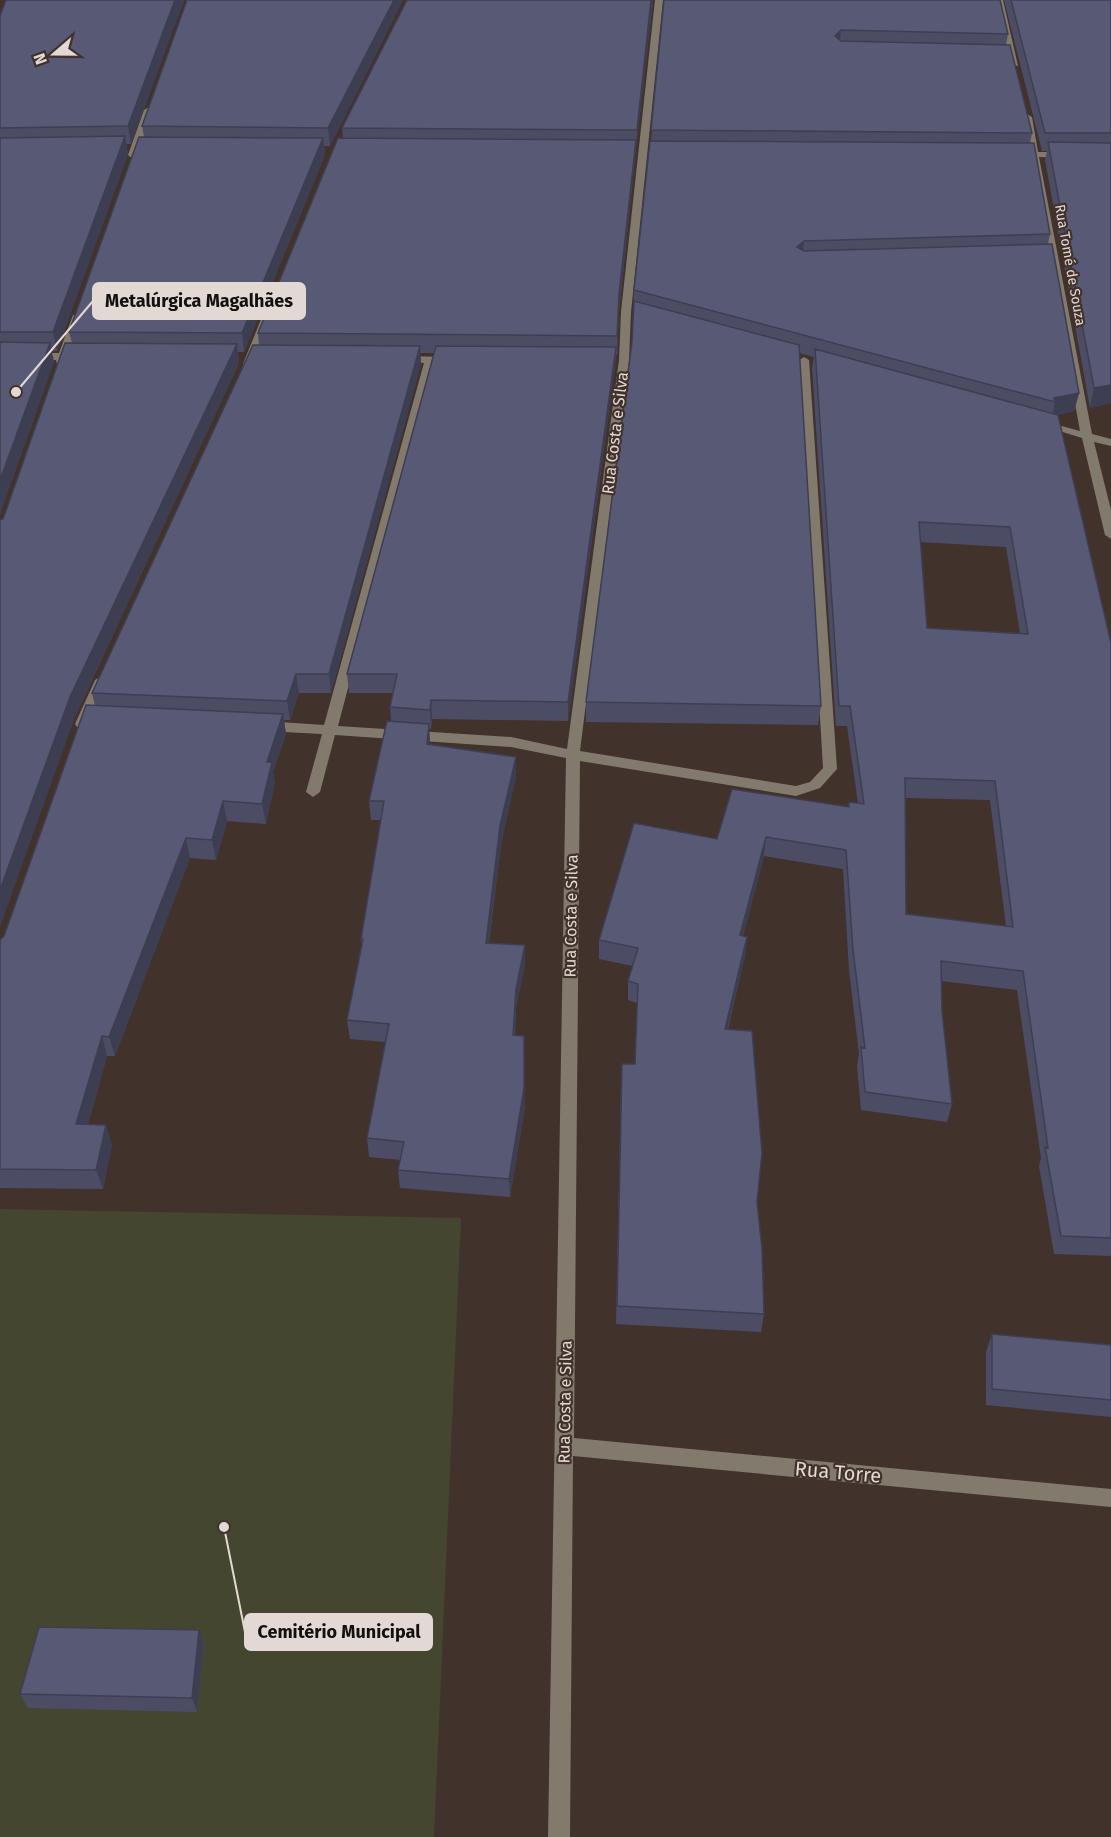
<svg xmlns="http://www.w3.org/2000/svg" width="1111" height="1837" font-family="'Fira Sans',sans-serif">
  <rect width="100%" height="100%" fill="#42322c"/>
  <path fill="#444630" d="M 0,1209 L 461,1218 L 434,1837 L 0,1837 Z"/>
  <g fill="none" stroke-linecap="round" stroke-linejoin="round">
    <path fill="#837a6e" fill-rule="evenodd" d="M 655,0 L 663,0 L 631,312 L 629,360 L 580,751 L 796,786 L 810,782 L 823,768 L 799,360 L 804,357 L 809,360 L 837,769 L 820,788 L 796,796 L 580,761 L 574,1438 L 1111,1489 L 1111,1507 L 573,1456 L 570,1837 L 548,1837 L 566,758 L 511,747 L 335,735 L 320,792 L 313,797 L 306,792 L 322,734 L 264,731 L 257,726 L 264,721 L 324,725 L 424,363 L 402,362 L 397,359 L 402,356 L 450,357 L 454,358 L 454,362 L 434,363 L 338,726 L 511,737 L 567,749 L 619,360 L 621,312 Z
      M 995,0 L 1003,0 L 1018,66 L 1011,64 Z
      M 149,107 L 154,110 L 138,155 L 130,157 L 128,155 L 144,110 Z
      M 1027,114 L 1032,117 L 1038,152 L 1065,152 L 1070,155 L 1065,158 L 1039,157 L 1092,434 L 1111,439 L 1111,446 L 1094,442 L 1111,510 L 1111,539 L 1105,535 L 1082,438 L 1037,424 L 1043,421 L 1080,431 L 1030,157 L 1017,157 L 1012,154 L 1017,151 L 1029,151 L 1022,117 Z
      M 73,315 L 82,317 L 69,354 L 85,355 L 85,359 L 67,360 L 61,365 L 57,364 L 56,360 L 0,359 L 0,353 L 59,353 Z
      M 262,317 L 271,319 L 253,364 L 244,366 L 243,364 Z
      M 102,676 L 109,680 L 89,724 L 82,729 L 77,727 L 75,724 L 95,680 Z"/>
  </g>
  <path fill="#4c4d65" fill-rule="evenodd" d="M 6,0 L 184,0 L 131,144 L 126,144 L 128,154 L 57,351 L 51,351 L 54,362 L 0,514 L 0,16 Z
    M 187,0 L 403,0 L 330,146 L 324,146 L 325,155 L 244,352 L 238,352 L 239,363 L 75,717 L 3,519 L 72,343 L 69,332 L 144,137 L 142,126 Z
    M 653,0 L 636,148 L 619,312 L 617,355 L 616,355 L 615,365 L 568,721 L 432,719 L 431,729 L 429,729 L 430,744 L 516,757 L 516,776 L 501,845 L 489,943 L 525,945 L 525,964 L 516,1008 L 515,1035 L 525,1107 L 510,1197 L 400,1188 L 398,1170 L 401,1160 L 369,1157 L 367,1138 L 386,1042 L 350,1039 L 347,1020 L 362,947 L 361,939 L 381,820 L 371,820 L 369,801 L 391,721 L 390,707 L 393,693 L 349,693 L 347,674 L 434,353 L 420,353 L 421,364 L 331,693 L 299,693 L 290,720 L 284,720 L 286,734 L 273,772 L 275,782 L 266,824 L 227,821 L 216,860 L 190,858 L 115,1056 L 107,1056 L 88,1124 L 112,1144 L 103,1189 L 0,1188 L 0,940 L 4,936 L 95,706 L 92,693 L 259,345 L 258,333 L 343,138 L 342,128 Z
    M 664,0 L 1008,34 L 1006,45 L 1032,133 L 1030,143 L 1050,234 L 1048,244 L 1079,393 L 1074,411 L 1058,415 L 1111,643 L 1111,1256 L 1054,1254 L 1039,1166 L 1041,1158 L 1017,990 L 941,981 L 942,1011 L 952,1104 L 947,1122 L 861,1110 L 857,1066 L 859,1054 L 849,970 L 843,869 L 764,856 L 743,936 L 747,937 L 745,956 L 728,1029 L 757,1202 L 764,1314 L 761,1332 L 616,1324 L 621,1083 L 635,1064 L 637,1003 L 628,1000 L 628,981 L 633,966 L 599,959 L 599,940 L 717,839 L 848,807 L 849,802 L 858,803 L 847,726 L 836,726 L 812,368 L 814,357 L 799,353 L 821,706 L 818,725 L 586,722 L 586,702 L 632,342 L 634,290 L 651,141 ZM 920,542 L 1006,547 L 1020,633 L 927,628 ZM 906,798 L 990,800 L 1006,926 L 906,914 Z
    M 1004,0 L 1111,0 L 1111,403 L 1090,408 L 1045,160 L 1047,151 L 1042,151 Z
    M 992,1334 L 1111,1345 L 1111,1417 L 986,1405 L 986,1352 Z
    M 199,1630 L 204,1644 L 197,1712 L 28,1708 L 20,1694 Z"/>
  <path fill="#3e3e52" d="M 175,0 L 184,0 L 131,144 L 128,126 Z
    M 394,0 L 403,0 L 330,146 L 328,128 Z
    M 651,0 L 653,0 L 636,148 L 637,130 Z
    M 841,30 L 839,48 L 835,36 Z
    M 125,136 L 128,154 L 57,351 L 53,332 Z
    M 323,138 L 325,155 L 244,352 L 242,333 Z
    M 636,140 L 635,157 L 619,312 L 617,355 L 619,294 Z
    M 804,241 L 802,259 L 797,247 Z
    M 50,343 L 54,362 L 0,514 L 0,480 Z
    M 237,344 L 239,363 L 75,717 L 0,927 L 0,890 L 70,697 Z
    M 420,346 L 421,364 L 331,693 L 329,674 Z
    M 616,347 L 615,365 L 568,721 L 568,702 Z
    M 1111,385 L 1111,403 L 1090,408 L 1094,388 Z
    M 1079,393 L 1074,411 L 1052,417 L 1055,402 L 1054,398 Z
    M 296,674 L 299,693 L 290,720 L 287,701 Z
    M 431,700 L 432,719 L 431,729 L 430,710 Z
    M 283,714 L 286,734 L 273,772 L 275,782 L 266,824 L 262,804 L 267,762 Z
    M 429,724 L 430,743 L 428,763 L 427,744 Z
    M 516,757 L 516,776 L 501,845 L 486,962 L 486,943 L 500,826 Z
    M 223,801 L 227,821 L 216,860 L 212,840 Z
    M 766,837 L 764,856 L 738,954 L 740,935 Z
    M 186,838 L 190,858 L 115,1056 L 109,1037 Z
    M 747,937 L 745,956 L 723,1047 L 725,1029 Z
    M 525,945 L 525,964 L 516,1008 L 513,1053 L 513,1035 L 516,989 Z
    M 102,1036 L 107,1056 L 83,1143 L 76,1124 Z
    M 524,1036 L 525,1107 L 510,1197 L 509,1179 Z
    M 106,1125 L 112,1144 L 103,1189 L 96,1170 Z
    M 199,1630 L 204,1644 L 197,1712 L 192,1698 Z"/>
  <path fill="#585975" stroke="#3e3e52" stroke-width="1.5" fill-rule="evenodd" d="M 6,0 L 175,0 L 128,126 L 0,128 L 0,16 Z
    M 187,0 L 394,0 L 328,128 L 142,126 Z
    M 407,0 L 651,0 L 637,130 L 342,128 Z
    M 664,0 L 1000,0 L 1008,34 L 841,30 L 835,36 L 841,41 L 1010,45 L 1032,133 L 651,130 Z
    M 1011,0 L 1111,0 L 1111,133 L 1045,133 Z
    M 125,136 L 53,332 L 0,332 L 0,138 Z
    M 139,137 L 323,138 L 242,333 L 69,332 Z
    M 338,138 L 636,140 L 619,294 L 617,336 L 258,333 Z
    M 650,141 L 1034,143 L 1050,234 L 804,241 L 797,247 L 804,251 L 1052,244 L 1079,393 L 1054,398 L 1055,402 L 634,290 Z
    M 1048,142 L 1111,143 L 1111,385 L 1094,388 Z
    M 634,301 L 799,345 L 821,706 L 586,702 L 632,342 Z
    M 0,342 L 50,343 L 0,480 Z
    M 65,343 L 237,344 L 70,697 L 0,890 L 0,520 L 3,519 Z
    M 253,345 L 420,346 L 329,674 L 296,674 L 287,701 L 92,693 Z
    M 436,346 L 616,347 L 568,702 L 431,700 L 430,710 L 390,707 L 397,674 L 347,674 Z
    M 815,349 L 1058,415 L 1111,643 L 1111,1238 L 1061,1236 L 1045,1147 L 1048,1148 L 1023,971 L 941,961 L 942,1011 L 952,1104 L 865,1092 L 861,1047 L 865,1048 L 853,950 L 846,850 L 766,837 L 740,935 L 747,937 L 725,1029 L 752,1031 L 762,1153 L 757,1202 L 762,1249 L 764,1314 L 617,1306 L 622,1064 L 635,1064 L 638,984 L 628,981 L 638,948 L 599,940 L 634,823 L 717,839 L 732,789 L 849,807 L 849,802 L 864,804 L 850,706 L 839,706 ZM 919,522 L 1010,527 L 1028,634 L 927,628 ZM 905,778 L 995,781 L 1013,927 L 906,914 Z
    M 86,705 L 283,714 L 267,762 L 272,762 L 262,804 L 223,801 L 212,840 L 186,838 L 109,1037 L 102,1036 L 76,1124 L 106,1125 L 96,1170 L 0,1169 L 0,940 L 4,936 Z
    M 387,721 L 429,724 L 427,744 L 516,757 L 500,826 L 486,943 L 525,945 L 516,989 L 513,1035 L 524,1036 L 524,1088 L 509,1179 L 398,1170 L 404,1142 L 367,1138 L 389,1024 L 347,1020 L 363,939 L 361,939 L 384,801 L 369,801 Z
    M 992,1334 L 1111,1345 L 1111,1400 L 992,1389 Z
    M 39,1627 L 199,1630 L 192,1698 L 20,1694 Z"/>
  <g text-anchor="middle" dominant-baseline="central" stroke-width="4.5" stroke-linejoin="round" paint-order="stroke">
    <g font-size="14" fill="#e3d9d4" stroke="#42322c">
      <text transform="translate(1070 265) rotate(80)">Rua Tomé de Souza</text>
    </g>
    <g font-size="16" fill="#e3d9d4" stroke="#42322c">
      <text transform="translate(615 433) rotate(-83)">Rua Costa e Silva</text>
      <text transform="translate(571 916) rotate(-89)">Rua Costa e Silva</text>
      <text transform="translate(565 1402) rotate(-89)">Rua Costa e Silva</text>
    </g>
    <g font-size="20" fill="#e3d9d4" stroke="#42322c">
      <text transform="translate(838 1472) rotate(5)">Rua Torre</text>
    </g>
  </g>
  <path fill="none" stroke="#e3d9d4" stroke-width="2" d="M16 392L93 301M224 1527L245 1632"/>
  <g fill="#e3d9d4" stroke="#42322c" stroke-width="2">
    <circle cx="16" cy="392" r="6"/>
    <circle cx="224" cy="1527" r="6"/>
  </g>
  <g fill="#e3d9d4" stroke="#e3d9d4" stroke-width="2">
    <rect x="93" y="283" width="212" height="36" rx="6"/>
    <rect x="245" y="1614" width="187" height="36" rx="6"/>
  </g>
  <g font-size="18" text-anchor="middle" font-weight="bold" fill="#111">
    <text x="199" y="307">Metalúrgica Magalhães</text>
    <text x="339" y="1638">Cemitério Municipal</text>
  </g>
  <g transform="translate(54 54) rotate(250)" stroke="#42322c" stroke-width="4.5" paint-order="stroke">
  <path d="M0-4.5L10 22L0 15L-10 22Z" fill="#e3d9d4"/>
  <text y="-9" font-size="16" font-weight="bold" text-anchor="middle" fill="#e3d9d4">N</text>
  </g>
</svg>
